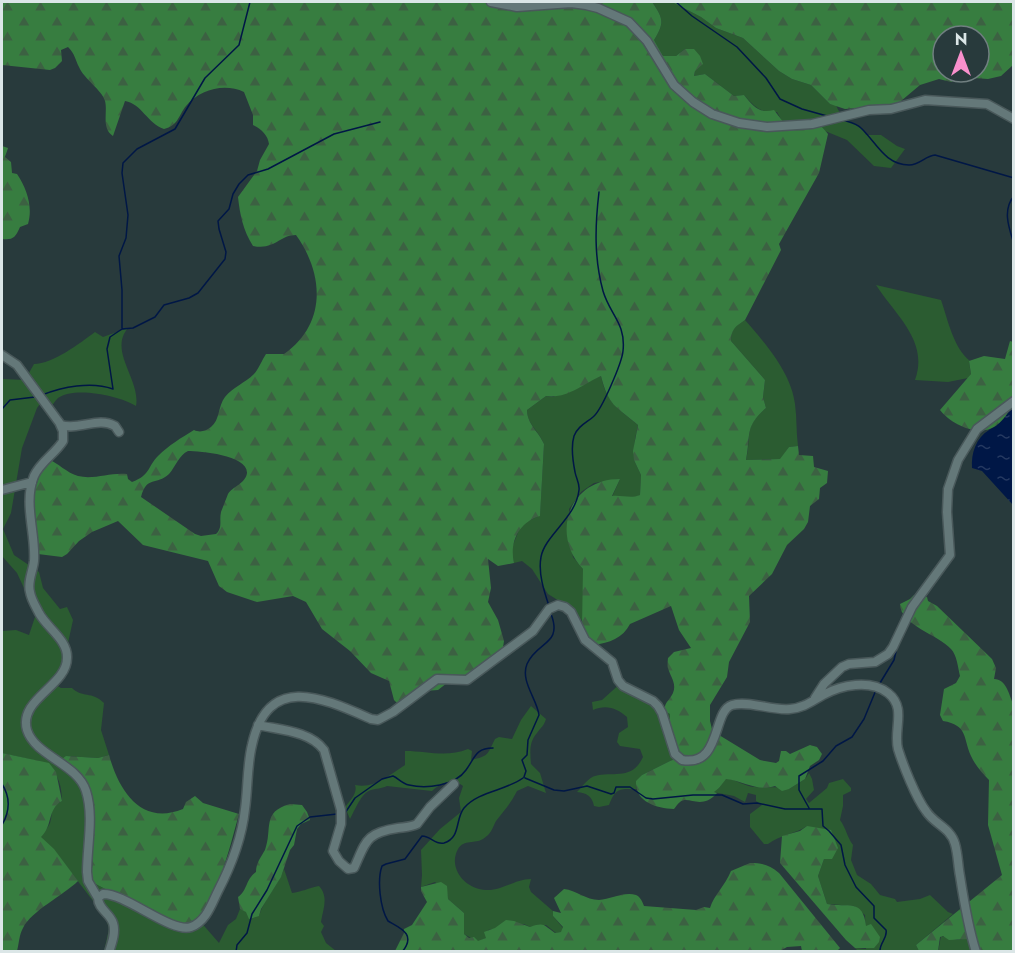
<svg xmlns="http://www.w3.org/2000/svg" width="1015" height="953" font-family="Jost,sans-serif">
  <defs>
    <pattern id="forest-firs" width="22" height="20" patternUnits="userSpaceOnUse" patternTransform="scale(1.5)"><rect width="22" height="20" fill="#377d40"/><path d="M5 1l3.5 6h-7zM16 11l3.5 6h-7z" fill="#3c6142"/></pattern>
    <pattern id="water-ripples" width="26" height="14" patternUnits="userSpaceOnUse" patternTransform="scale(1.5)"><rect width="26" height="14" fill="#001746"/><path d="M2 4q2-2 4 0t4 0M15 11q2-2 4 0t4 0" fill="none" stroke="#253961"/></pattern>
  </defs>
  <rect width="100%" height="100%" fill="#283a3c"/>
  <path fill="#2b5c31" d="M 652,2 L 672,2 L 701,17 L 716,28 L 743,38 L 779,71 L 792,79 L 811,85 L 830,104 L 836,105 C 845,128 858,117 866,135 L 881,135 L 897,146 L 905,149 L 891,168 L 874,166 L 847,140 L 825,131 L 822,127 L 783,123 L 777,112 C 760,113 755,107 744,95 L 734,96 L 705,74 L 694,76 L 695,72 L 685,49 L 676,56 L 663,56 L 654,40 C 665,22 663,18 652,2 Z
    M 876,285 L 941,300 C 948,320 953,347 970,361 L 969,362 L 971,374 L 968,378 L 948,382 L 915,380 C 929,341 896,316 876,285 Z
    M 745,320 C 765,343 791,372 795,404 C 797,418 796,432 798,446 L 789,447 L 781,459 L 746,460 C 752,435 743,427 766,408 L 763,397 L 765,380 L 731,341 C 731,329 735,326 745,320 Z
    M 128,328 C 108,351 141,380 136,406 C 120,396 75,386 58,398 C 55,401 52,406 49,409 L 42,401 L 37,408 L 22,448 L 11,513 L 3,529 L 14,555 L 39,572 L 43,588 L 60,609 L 67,607 L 73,620 L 68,643 L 71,661 L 56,685 L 61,688 L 72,688 C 82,698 92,691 104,703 L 101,730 L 109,755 L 98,758 L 66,756 L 81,778 L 93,862 L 90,881 L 109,891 L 154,910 L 164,917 L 199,920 L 219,943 L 228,925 L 236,919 L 240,909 L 259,916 C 264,899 278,886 284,869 L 292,893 C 301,892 309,888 319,886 C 329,897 323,909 321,922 L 324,926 L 321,932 L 326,943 L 336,951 L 104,951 L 109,929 L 106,918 L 54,850 L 40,837 C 43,833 48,828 50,823 C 54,811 48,808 62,801 C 62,759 33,761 2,753 L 2,631 L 16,630 L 29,635 L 36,614 L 17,573 L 2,556 L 2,379 L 25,380 L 34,364 C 53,364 80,343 95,332 L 103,337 Z
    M 601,376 C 607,404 617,407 638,425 L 635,439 L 634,460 L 641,475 L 640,495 L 636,497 L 612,497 L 620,479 L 594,483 L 581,492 L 569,509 L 572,551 L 573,557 L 583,569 L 583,622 L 572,609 L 548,594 L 532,569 L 522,561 L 514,563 L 511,550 L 521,525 L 540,515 L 544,444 C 539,431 527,424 527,410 L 546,396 L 553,397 Z
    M 622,682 L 648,696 L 653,696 L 664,711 L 670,714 L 670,727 L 680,756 L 642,775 L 636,787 L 637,789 C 620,789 616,787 609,805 L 599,807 L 594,806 C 592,796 587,793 577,792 C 582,787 589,777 595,776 C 613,771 632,781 643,757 L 640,749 L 620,746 L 617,742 L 619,733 L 628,727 L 627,717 C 617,708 606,704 593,710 L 592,702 L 602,700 Z
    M 531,706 L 546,719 C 544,726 541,727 537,733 C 529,742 530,752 531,764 L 540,773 L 546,793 L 528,786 L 517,791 C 510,805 504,810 496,821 C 492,829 491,834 483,839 C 475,844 464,839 458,849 C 447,869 467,890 486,890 C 502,891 515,879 531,879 L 529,887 L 531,892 L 553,911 L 553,916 L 563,928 L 562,932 L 556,933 L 546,925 L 530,927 L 524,924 L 488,930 L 486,938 L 478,942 L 464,934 L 464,913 L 448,899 L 447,893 L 435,882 L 421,887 L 422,875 L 421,850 L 440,829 L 461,812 L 459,798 L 463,786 C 452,777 441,783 432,791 L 387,786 C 381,789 377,788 371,790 C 361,793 355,810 350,819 L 345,807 C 350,801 358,793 355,785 C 375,789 389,775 405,765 L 405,751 C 428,751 446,758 468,749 L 472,751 L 471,760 C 489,756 487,755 495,739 L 499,737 L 512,739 L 521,720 Z
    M 809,773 L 812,779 L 814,790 L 806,799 L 809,803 L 827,788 L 829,783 L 843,779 L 851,788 L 851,791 L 843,795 L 843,806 L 840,820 C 846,828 847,837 853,845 L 851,860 L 857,875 L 871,884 L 880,895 L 895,899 L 897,902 L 920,899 L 930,895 L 948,912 L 953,914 L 916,945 L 919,951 L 858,951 L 855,948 L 866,949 L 865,915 L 854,906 L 827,904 L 818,876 L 824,859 L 807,826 C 795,834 780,835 768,844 L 764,844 L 750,827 L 750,814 L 762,805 L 756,801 L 756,795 L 748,793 L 745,802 L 734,796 L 713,792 L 719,788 L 726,778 C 736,780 745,786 754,787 C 766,788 777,786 789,789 L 805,779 Z
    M 941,936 L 957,940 L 968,938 L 972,951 L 938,952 Z"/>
  <path fill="url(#forest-firs)" fill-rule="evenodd" d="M 2,2 L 498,2 L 594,6 L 596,2 L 652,2 C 663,18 665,22 654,40 L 663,56 L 676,56 L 685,49 L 694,49 L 700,56 L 703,64 L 695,71 L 694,76 L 705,74 L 734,96 L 744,95 C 753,106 759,114 774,110 L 784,123 L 822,127 L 828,134 L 819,173 L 779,244 L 781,250 L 745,320 C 736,326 731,329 731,341 L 765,380 L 763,397 L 766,408 C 744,427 751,435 746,460 L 780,459 L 789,447 L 798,446 L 799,455 L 813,456 L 814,467 L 828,471 L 827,483 L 820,488 L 819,499 L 810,506 L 808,522 L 804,529 L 787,545 L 772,574 L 749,596 L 750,622 L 729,662 L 727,677 L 710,705 L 710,721 L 713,733 L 719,735 L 760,760 L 776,763 L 779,761 L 781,751 L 786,751 L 790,754 L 810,745 L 817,747 L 822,754 L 819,760 L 810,766 L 805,779 L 789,789 L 782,791 L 775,786 C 757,792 744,781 726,779 L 719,788 L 714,792 L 717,793 C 701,811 689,795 680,802 C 677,804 676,807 674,809 C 656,808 635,802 636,781 L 642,775 L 680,756 L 670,727 L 670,714 L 664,711 C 665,701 670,700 673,693 C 677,683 670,676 668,668 C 667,666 668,659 668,658 L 674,652 L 691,648 L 679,630 L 671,606 L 630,624 C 623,638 609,643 594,645 L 585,637 L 582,628 L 583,569 C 550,534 569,479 620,479 L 612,496 C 622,495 631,499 640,495 L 641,475 L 634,460 L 633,451 L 638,425 C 615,405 609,407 601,376 C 583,384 567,399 546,396 L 527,410 C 527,424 539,432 544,444 L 540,516 C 519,522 509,542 514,563 L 498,566 L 488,559 L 491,588 L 488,602 L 498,620 L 504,641 L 501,660 L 494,663 L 476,677 L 447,683 L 438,690 L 424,691 L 402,708 L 394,700 L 389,681 L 371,673 L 350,651 L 322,629 L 306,602 L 293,596 L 257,602 L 227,592 L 219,586 L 208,561 L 143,545 L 118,521 L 92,532 L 79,541 L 67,554 L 62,557 L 38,554 C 33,516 27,494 48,459 C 58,463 67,473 78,476 C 94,480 111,472 127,474 L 128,479 L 132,482 C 151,475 147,467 158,456 C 169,445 181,438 194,430 C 200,433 206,431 211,427 C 220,420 218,406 225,397 C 233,387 245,383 254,374 C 258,370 262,360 266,354 L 284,354 C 327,324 324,274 296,235 C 279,235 276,250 253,246 C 243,230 240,215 238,197 L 257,171 L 260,160 L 269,144 C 268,135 261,129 253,125 L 253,115 L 244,92 C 225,83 200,89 186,106 C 178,116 178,126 164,129 C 147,123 142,104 125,101 L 113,136 C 101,128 108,112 105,101 C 102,90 84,79 79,67 C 75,59 75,54 68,47 L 61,50 L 62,61 L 55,68 L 50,70 L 2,65 ZM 188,451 C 200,451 248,455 247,473 C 246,483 232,487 228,494 C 226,499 223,507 221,512 C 219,521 223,527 216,534 L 201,536 L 195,534 L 141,497 C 147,475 156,486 169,474 C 176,466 179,455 188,451 Z
    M 672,2 L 1013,2 L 1013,65 L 1001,76 L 988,79 L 960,77 L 951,82 L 939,79 L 920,85 L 901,101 L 893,105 L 845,109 L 830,104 L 811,85 L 792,79 L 779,71 L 743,38 L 716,28 L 701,17 ZM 943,36 L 979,36 L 979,72 L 943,72 Z
    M 2,146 L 8,148 L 5,157 L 11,162 L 12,173 L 17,174 C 27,189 33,207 28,224 L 20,227 C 15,238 13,240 2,239 Z
    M 1010,341 L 1013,342 L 1013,407 C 1007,413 1002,423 994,427 C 977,437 951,424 940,410 L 971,374 L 969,361 L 984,356 L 1005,359 Z
    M 914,595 L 927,597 L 928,601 L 937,606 L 992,659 L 996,668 L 994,679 C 1006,679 1009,694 1013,704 L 1013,951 L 972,951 L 968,939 L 949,940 L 943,936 L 940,937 L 938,951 L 919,951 L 916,945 L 1002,875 L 988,825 L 989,780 C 982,773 975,765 971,756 C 963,738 968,725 943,721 L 940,715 L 944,689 L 956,683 L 960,676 C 958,668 957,655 951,649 C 939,635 900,625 900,604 L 910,599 Z
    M 2,753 L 49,763 L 56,772 L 62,801 C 47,809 53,826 41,837 L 54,849 L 78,881 C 64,895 31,911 23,928 C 19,935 19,944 17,951 L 2,951 Z
    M 109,755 C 119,791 141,826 183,809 L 186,802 L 195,796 L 203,803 L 239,814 C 228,854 220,889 196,923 L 182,924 L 164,917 L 154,910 L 109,891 L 90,881 L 93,862 L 90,791 L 62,759 L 66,756 L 98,758 Z
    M 290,804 L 302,805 L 307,812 L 310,820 L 301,824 L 297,829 L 294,845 L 290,850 L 281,877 L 261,909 L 259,916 L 249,919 L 246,912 L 240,909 L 238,897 C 248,890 245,880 256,872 C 256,863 261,857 265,850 C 273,829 261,812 290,804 Z
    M 807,826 L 831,830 L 838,848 L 832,859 L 824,859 L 818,876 L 827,904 C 848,908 863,898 866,926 L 871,924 L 880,937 L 879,942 L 874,948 L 855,948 L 846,940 L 780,863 L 782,836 L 800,831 Z
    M 750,863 C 762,863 769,865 779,873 L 840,948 L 836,952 L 802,951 L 801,946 L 787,947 L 778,952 L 395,951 L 404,933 L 404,929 L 412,925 L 427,902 L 421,891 L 421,887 L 441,882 L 447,886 L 448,899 L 464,913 L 464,934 L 469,938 L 474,937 L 478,941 L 486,938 L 484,932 L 495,928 L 506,920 L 514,921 L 530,927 C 545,922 543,925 555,933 L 561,932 L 563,927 L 553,916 L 553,911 L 561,913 L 554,898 L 564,889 C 576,890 586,900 599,900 C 611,899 625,891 636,895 C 640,896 643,903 644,906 L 696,910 L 704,907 L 710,908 C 714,895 725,886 731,871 Z"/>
  <path fill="url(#water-ripples)" d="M 1013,407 L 1013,505 L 982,471 L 972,468 C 971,453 976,438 989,430 C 990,429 997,426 997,425 C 1004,420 1008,412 1013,407 Z"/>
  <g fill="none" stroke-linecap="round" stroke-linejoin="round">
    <path stroke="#001746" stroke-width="1.5" d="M 676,2 L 692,16 L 737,47 L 766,78 L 780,99 L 802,109 L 827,116
      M 843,120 C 849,122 856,123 861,128 C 876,142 885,165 909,165 C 920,165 925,156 935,155 L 1014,178
      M 1014,196 C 1002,210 1009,228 1014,244
      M 122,328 L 122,290 L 119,256 L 126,238 L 128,215 L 122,173 L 123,163 L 137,149 L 175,129 L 205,78 L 239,45 L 250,2
      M 42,395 C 62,387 91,381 113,389 L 107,349 L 110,337 L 122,329 L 133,328 L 155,317 L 164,305 L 189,298 L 198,293 L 225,259 L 226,252 L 219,229 L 218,221 L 229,209 L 233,194 L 239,184 L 248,175 L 268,169 L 334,134 L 380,122
      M 2,409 L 10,400 L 35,397
      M 549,606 C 544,591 538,573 541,557 C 545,535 576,518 579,490 C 580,484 576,478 575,472 C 573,462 571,446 574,436 C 578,426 586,423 593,417 C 602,410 622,362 623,351 C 626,323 610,315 603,291 C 594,258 595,226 599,192
      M 880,683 L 894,660 L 897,647
      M 524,777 L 526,771 L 522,760 L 527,755 L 528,740 L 539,715 C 537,699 520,681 527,664 C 537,641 563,645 551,614
      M 525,778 L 554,790 L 564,791 L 587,786 L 611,794 L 614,793 L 616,787 L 630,787 L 646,798 L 653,799 L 693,795 L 722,795 L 743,804 L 757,803 L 785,809 L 822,809 L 823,826 L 829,831 L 841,845 L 845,865 L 856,887 L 874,906 L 874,918 L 886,930 C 888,938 879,943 880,952
      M 2,784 C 11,798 10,811 2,825
      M 809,808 L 799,790 L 799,776 L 823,761 L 836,746 L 852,737 L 864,719 L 876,690
      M 345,813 L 355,798 L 382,779 L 393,776 C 398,778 402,784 409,785 C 426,789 455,786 466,770 C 475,758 475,748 493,748
      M 236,952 L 237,945 L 247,933 L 252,914 L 267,890 L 297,826 L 310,817 L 337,814
      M 402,952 C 417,934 400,928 388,921 C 380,908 377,880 382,866 L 386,864 L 405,859 L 422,836 C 431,836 435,845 444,843 C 461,838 455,819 464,808 C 479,791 505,791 523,778"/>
    <defs>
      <path id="minor" d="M 491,2 L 517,7 L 571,3 L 586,5 L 598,8 L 629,22 L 647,41 L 674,85 L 693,102 L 712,114 L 739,123 L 767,127 L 812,124 L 869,110 L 891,109 L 925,100 L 987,104 L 1014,119
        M 2,355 L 17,365 L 61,425 C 79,431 98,416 115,426 L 119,432
        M 59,422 L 63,431 L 63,441 C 55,454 41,461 34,476 C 23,503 36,533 34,561 C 33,571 27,582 30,592 C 31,599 36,607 39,613 C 47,628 68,640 67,658 C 67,686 18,699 27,730 C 35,756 78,764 86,791 C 94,816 87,846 87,872 L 88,881 L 98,898
        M 2,490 L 32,482
        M 815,698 L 824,684 L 842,667 L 849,664 L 875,662 L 888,654 L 893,647 L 912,607 L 950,555 L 947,512 L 948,489 L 958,460 L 977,429 L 1014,401
        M 258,725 C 280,730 310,731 324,750 L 341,810 L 341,824 L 333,851 L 339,861 L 348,869 L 354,868 C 366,842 365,833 398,828 C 405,827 411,827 417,824 L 430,807 L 454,784
        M 109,952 C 112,943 116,932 113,923 C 110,913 98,909 98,898 L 103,894 C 125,893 172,934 191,927 C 206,922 212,903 218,891 C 231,866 242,837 245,809 C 248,788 247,765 252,745 C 268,672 323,698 371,719 L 378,720 L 393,712 L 437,679 L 467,680 L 533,631 L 549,609 L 558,605 L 565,607 L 571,612 L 585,640 L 612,662 L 618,680 L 623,686 L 653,701 L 658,706 L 662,713 L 675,754 L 682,760 C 722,767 712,711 732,705 C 748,700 772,711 790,709 C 804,708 812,701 823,695 C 841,685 870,679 888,693 C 907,708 893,729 898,749 C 903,765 916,798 926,811 C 934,824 951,828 955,844 C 958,854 958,866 960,876 C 964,902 968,927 976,952"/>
    </defs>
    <use href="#minor" stroke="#49585a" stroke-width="11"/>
    <use href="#minor" stroke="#647879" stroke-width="8"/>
  </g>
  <rect width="1015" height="953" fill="none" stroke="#dbe6e7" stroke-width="6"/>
  <g transform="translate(961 54)"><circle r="28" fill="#283a3c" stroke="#707f80" stroke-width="1.5"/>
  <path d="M0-4.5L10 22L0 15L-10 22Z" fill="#f890cc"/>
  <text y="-9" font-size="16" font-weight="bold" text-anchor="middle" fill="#dbe6e7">N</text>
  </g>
</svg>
